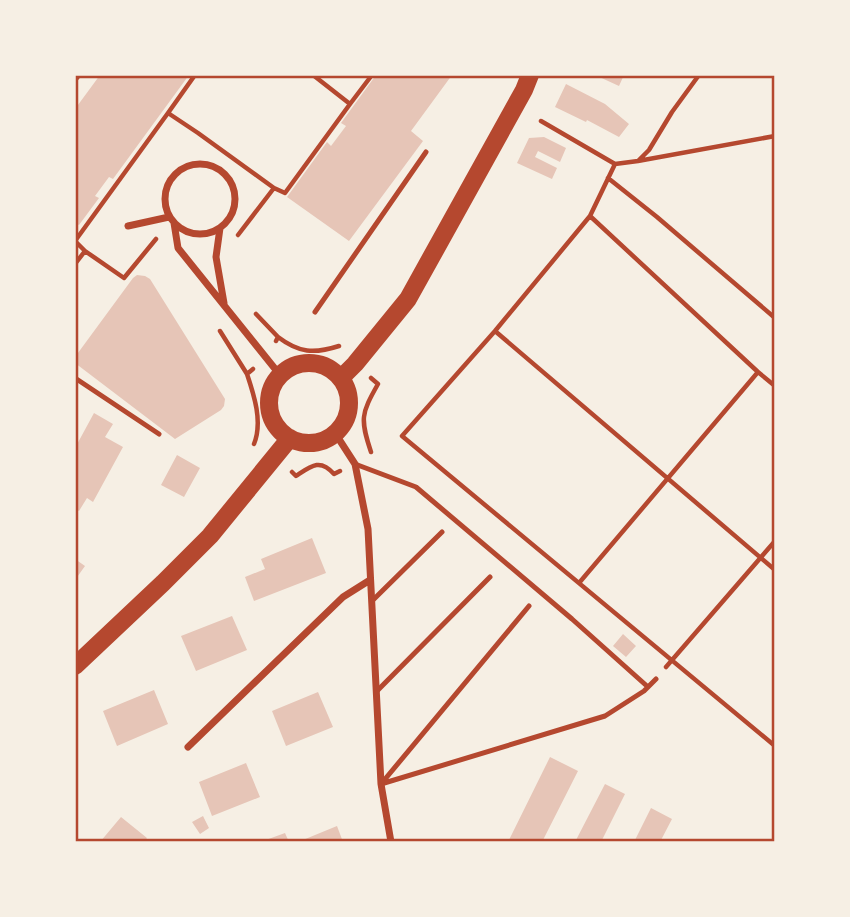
<svg xmlns="http://www.w3.org/2000/svg" width="850" height="917" font-family="'PT Sans',sans-serif">
  <rect width="100%" height="100%" fill="#f6efe4"/>
  <path fill="#e6c5b7" d="M 100,75 L 189,75 L 113,179 L 109,177 L 95,196 L 99,198 L 79,225 L 75,223 L 75,109 Z
    M 376,75 L 452,75 L 411,131 L 423,141 L 349,241 L 287,197 L 327,142 L 331,146 L 346,126 L 341,123 Z
    M 595,75 L 624,75 L 619,86 Z
    M 566,84 L 605,104 L 629,124 L 619,137 L 587,120 L 586,122 L 555,107 Z
    M 544,137 L 566,148 L 560,162 L 538,151 L 535,157 L 557,168 L 552,179 L 517,163 L 529,138 Z
    M 137,275 L 145,276 L 150,279 L 225,399 L 224,406 L 221,410 L 175,439 L 75,363 L 75,357 L 133,278 Z
    M 94,413 L 113,424 L 105,437 L 123,447 L 93,502 L 87,498 L 79,511 L 75,509 L 75,448 Z
    M 177,455 L 200,468 L 184,497 L 161,485 Z
    M 312,538 L 326,573 L 254,601 L 245,577 L 265,569 L 261,559 Z
    M 75,559 L 85,566 L 75,580 Z
    M 232,616 L 247,650 L 196,671 L 181,636 Z
    M 623,634 L 636,646 L 626,657 L 613,646 Z
    M 154,690 L 168,724 L 117,746 L 103,711 Z
    M 318,692 L 333,727 L 286,746 L 272,711 Z
    M 550,757 L 578,771 L 542,842 L 508,842 Z
    M 246,763 L 260,797 L 212,816 L 199,782 Z
    M 605,784 L 625,794 L 601,842 L 575,842 Z
    M 651,808 L 672,819 L 660,842 L 634,842 Z
    M 203,816 L 209,828 L 200,834 L 192,822 Z
    M 121,817 L 147,838 L 144,842 L 100,842 Z
    M 337,826 L 343,842 L 298,842 Z
    M 285,833 L 289,842 L 263,842 L 263,841 Z"/>
  <g fill="none" stroke-linecap="round" stroke-linejoin="round">
    <path stroke="#b5482f" stroke-width="4.5" d="M 195,75 L 168,113 L 198,133 L 274,188 L 238,235
      M 350,104 L 372,75
      M 541,121 L 615,164 L 638,161 L 649,150 L 672,112 L 699,75
      M 638,161 L 775,136
      M 615,164 L 590,216 L 495,331 L 402,436 L 775,746
      M 608,178 L 657,217 L 775,318
      M 274,188 L 285,193 L 350,104 L 313,75
      M 85,251 L 75,241 L 168,113
      M 75,264 L 85,251 L 124,278 L 156,239
      M 256,314 L 278,337 L 276,341
      M 220,331 L 247,374 L 253,369
      M 495,331 L 775,570
      M 278,337 C 299,353 314,354 339,346
      M 758,372 L 775,386
      M 247,374 C 254,395 263,422 254,444
      M 371,378 L 378,384 C 361,414 360,419 371,452
      M 292,472 L 296,476 C 311,466 320,458 334,474 L 340,471
      M 579,583 L 758,372 L 590,216
      M 666,667 L 775,541"/>
    <path stroke="#b5482f" stroke-width="5" d="M 75,80 L 79,75
      M 315,312 L 426,152
      M 75,378 L 159,434
      M 355,464 L 416,487 L 572,619 L 648,687
      M 372,601 L 442,532
      M 376,692 L 490,577
      M 381,784 L 605,716 L 644,691 L 656,679
      M 381,784 L 529,606"/>
    <path stroke="#b5482f" stroke-width="7" d="M165 199a35 35 0 1 1 70 0a35 35 0 1 1-70 0Z
      M 174,223 L 178,248 L 280,375
      M 128,226 L 169,217
      M 220,228 L 216,257 L 224,303
      M 335,433 L 355,464 L 368,529 L 381,784 L 391,842
      M 188,747 L 343,597 L 370,580"/>
    <path stroke="#b5482f" stroke-width="18" d="M269 403a40 40 0 1 1 80 0a40 40 0 1 1-80 0Z
      M 341,378 L 355,364 L 408,299 L 524,90 L 530,75
      M 75,666 L 163,583 L 210,536 L 290,438"/>
  </g>
  <rect width="850" height="917" fill="none" stroke="#f6efe4" stroke-width="154"/>
  <rect x="77" y="77" width="696" height="763" fill="none" stroke="#b5482f" stroke-width="2.5"/>
</svg>
